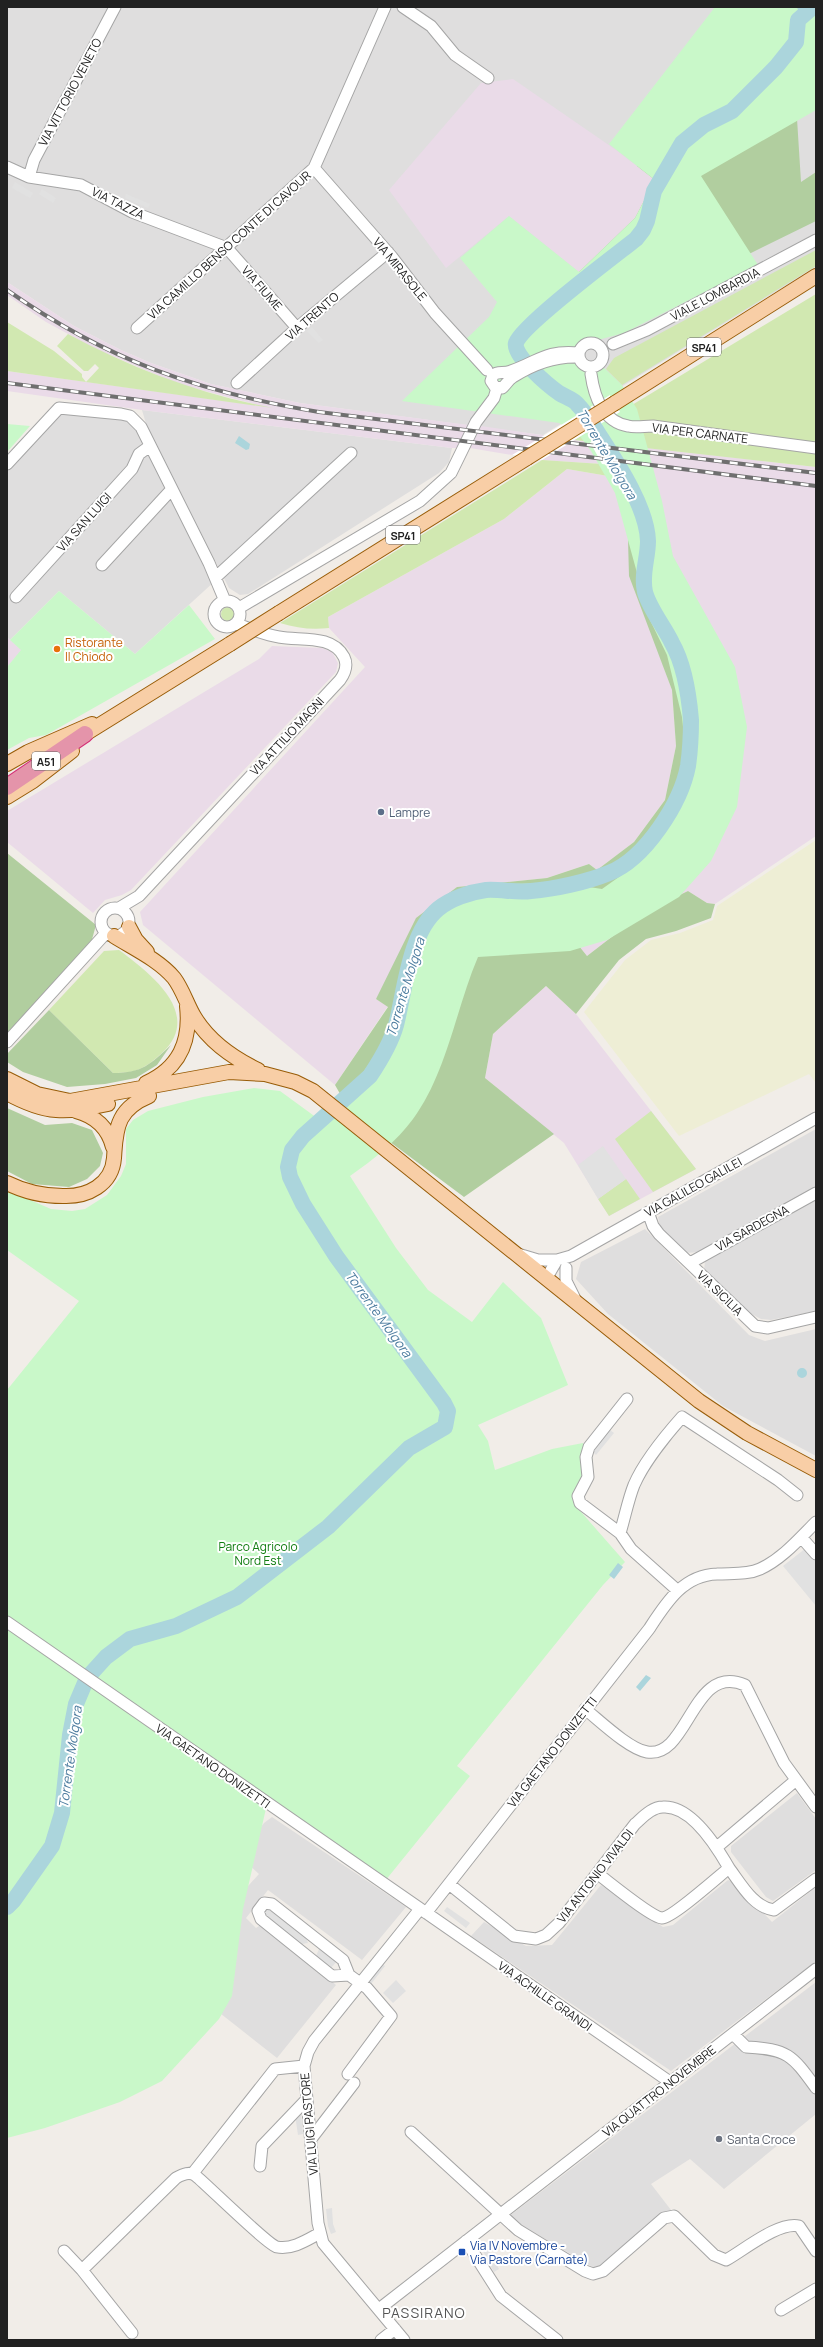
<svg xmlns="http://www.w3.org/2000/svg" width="823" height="2347" font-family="Manrope,sans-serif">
  <rect width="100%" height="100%" fill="#f1ede8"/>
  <path fill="#dfdede" d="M 7,7 L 816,7 L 816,267 L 543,435 L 300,403 L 211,384 L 151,363 L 121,350 L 74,326 L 7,282 Z
    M 61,410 L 118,416 L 137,428 L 215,581 L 135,654 L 59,591 L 10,640 L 7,637 L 7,471 Z
    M 142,410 L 452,448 L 449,462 L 439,473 L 248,594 L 240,595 L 229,588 L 147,427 Z
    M 816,1129 L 816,1187 L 699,1252 L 686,1253 L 661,1231 L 658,1217 Z
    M 816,1200 L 816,1311 L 771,1320 L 761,1319 L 748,1312 L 704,1271 L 705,1261 Z
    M 645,1229 L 749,1335 L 765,1341 L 816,1329 L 816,1456 L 723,1406 L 608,1314 L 576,1279 L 581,1262 Z
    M 797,1793 L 816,1819 L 816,1870 L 773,1901 L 766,1897 L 731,1852 L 731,1846 Z
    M 272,1817 L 406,1907 L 362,1960 L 268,1890 L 246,1918 L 256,1928 L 262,1924 L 336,1985 L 277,2058 L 169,1973 L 259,1874 L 239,1856 L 264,1823 Z
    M 728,1880 L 736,1884 L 772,1922 L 816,1887 L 816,1961 L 671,2071 L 471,1936 L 484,1922 L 526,1946 L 552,1945 L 601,1885 L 663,1927 L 673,1925 Z
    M 816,1982 L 816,2114 L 724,2189 L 690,2159 L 651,2184 L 671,2210 L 596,2269 L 508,2217 Z"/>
  <path fill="#eadbe8" d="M 513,79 L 616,150 L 655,180 L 635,218 L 579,272 L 509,216 L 446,268 L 389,190 L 481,83 Z
    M 7,282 L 74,326 L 121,350 L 151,363 L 211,384 L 300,403 L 469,425 L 458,448 L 452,448 L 142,410 L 7,391 L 7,371 L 262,406 L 178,384 L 94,348 L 46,322 L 7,295 Z
    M 481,426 L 590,442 L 602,464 L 542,460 L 470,448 Z
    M 613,444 L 816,467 L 816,836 L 715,904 L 707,903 L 688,891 L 644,912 L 587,956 L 575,941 L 700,786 Z
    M 567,469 L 608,476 L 628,518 L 654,640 L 672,690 L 676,746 L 665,800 L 634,842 L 597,870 L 589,864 L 547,878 L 457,887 L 376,999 L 388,1006 L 335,1085 L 143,925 L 140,912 L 365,667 L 329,628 L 328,617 L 504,519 Z
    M 7,637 L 22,650 L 7,667 Z
    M 272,646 L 322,648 L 332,652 L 338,663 L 336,672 L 131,890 L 122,895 L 105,900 L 93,913 L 7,842 L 7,811 L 259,659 Z
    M 546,986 L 576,1014 L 696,1169 L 609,1216 L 564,1143 L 485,1078 L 493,1034 Z"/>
  <path fill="#eeeed5" d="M 816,840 L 816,1083 L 809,1074 L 679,1136 L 584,1012 L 625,960 L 651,940 L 680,933 L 713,920 L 717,906 Z"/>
  <path fill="#d1e8b1" d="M 816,250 L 816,266 L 622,385 L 606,369 L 614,358 Z
    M 816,294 L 816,467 L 574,440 Z
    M 7,322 L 54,351 L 82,374 L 82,377 L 86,382 L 99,368 L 95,364 L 88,371 L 84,371 L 57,346 L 68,334 C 133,369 200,394 273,408 L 7,371 Z
    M 542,460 L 602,464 L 608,476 L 567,469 L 504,519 L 328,617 L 329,628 C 311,630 297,628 280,623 Z
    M221 614a7 7 0 1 1 14 0a7 7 0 1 1-14 0Z
    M 119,950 C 150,973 204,1014 162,1053 C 144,1069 137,1073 113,1073 L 49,1010 L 104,951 Z
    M 651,1111 L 696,1169 L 653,1192 L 615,1139 Z
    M 626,1179 L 640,1199 L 609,1216 L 598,1199 Z"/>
  <path fill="#b1ce9f" d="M 816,7 L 795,87 L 801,182 L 816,172 L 816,221 L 751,253 L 579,272 L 635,218 L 655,180 L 637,166 Z
    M 626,467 L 700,786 L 575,941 L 587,956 L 644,912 L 688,891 L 707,903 L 715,904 L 711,918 L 676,931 L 646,939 L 619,960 L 576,1014 L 546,986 L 493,1034 L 485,1078 L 554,1134 L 464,1197 L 370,1127 L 347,1106 L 335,1085 L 388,1007 L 376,999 L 416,918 L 457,887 L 547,878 L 589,864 L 597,870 L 634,842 L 665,800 L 676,746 L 672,690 L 629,576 Z
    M 7,853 L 96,925 L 91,943 L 7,1036 Z
    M 49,1010 L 113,1073 C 143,1073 150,1064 171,1045 L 157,1065 L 136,1078 L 105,1084 L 67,1087 L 23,1072 L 7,1062 L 7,1054 Z
    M 7,1108 L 45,1125 L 72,1123 L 92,1130 L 103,1153 L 100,1166 L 87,1179 L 69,1187 L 32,1184 L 7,1171 Z"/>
  <path fill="#c9f8c9" d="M 715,7 L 816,7 L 816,110 L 701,176 L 758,265 L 624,333 L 583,344 L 579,348 L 577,361 L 586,371 L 595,373 L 603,367 L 622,385 L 637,409 L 662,501 L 673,556 L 735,667 L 747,727 L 737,807 L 711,861 L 679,897 L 607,940 L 570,951 L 478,957 C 456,1008 447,1073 413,1119 C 397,1141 373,1160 350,1176 L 396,1248 L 428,1290 L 472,1322 L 503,1282 L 541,1318 L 568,1385 L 478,1425 L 488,1441 L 495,1470 L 552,1449 L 583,1443 L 593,1460 L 575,1505 L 625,1562 L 603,1585 L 457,1766 L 470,1776 L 385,1881 L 267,1804 L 243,1909 L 232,1996 L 219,2019 L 162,2081 L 120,2102 L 45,2128 L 7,2138 L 7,1390 L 79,1301 L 7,1250 L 7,1190 L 51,1209 L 72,1211 L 85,1209 L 107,1195 L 121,1176 L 126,1164 L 126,1129 L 133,1120 L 148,1111 L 203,1097 L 254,1088 L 280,1091 L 317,1118 L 341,1103 L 395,1028 L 406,1000 L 433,917 L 446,899 L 505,884 L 563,883 L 602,889 L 633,867 L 655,841 L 667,819 L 679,786 L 685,746 L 682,717 L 667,655 L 650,620 L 615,493 L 591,451 L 579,435 L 559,423 L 402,401 L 489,317 L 497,302 L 460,258 L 509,216 L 579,272 L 635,218 L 655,180 L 609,144 Z
    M 7,424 L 30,426 L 7,452 Z
    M 59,591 L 135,654 L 189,605 L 215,639 L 46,735 L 29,738 L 7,750 L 7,667 L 21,650 L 10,640 Z"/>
  <path fill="#e1e1e1" d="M 15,182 L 33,193 L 30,198 L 12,188 Z
    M 42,189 L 56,198 L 53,203 L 39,194 Z
    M 126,194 L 150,204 L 148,208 L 125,198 Z
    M 312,327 L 323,340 L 319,343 L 307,331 Z
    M 603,1146 L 626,1179 L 598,1199 L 578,1165 Z
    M 609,1429 L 614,1433 L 596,1455 L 592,1451 Z
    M 806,1548 L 816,1560 L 816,1606 L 783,1566 Z
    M 273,1907 L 311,1939 L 307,1940 L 308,1943 L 302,1944 L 263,1915 L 265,1908 Z
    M 447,1907 L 470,1923 L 466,1928 L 444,1911 Z
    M 326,1948 L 339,1959 L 331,1968 L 316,1956 L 319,1949 Z
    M 382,1964 L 385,1966 L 371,1984 L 367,1981 Z
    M 396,1980 L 406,1991 L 393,2003 L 383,1993 Z
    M 301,2114 L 303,2134 L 298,2135 L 295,2115 Z
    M 332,2208 L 333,2224 L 336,2232 L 331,2234 L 328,2226 L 326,2209 Z
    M 488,2249 L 499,2269 L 494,2272 L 483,2251 Z"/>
  <path fill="#abd5dc" d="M 239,436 L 250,444 L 249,449 L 246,450 L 235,443 Z
    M797 1373a5 5 0 1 1 10 0a5 5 0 1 1-10 0Z
    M 618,1563 L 623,1567 L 614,1579 L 609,1575 Z
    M 646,1675 L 651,1678 L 640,1691 L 636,1687 Z"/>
  <path fill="#fff" d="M 610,395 L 620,412 L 542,460 L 512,455 Z
    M 590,442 L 613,444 L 626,467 L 602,464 Z"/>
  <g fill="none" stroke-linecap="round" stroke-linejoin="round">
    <path stroke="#abd5dc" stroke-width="2.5" d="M 798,7 L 803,16"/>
    <path stroke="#abd5dc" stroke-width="16" d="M 7,1907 L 14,1900 L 52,1846 L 62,1813 L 70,1735 L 76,1704 L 87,1678 L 106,1657 L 130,1639 L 176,1626 L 237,1597 L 328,1527 L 409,1448 L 445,1427 L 448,1411 L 444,1403 L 336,1256 L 303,1204 L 290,1177 L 288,1167 L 292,1150 L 303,1136 L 370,1076 C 380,1061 391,1043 396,1025 C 405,991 409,933 438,909 C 450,899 470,892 486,890 C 501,889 516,893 531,891 C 555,889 587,882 609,873 C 645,859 681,803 688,766 C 690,752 691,734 691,720 C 689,696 684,664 672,643 C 665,628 649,608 645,592 C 641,575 648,558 648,541 C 647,507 616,461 598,433 C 592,424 586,413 578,405 C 574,399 565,397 559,393 C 549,386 512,355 516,343 C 522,325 616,255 636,239 L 643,230 L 647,221 L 654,191 L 682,143 L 704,125 L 732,111 L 776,67 L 796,42 L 798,20 L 813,7"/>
    <defs>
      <path id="minor" d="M 403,7 L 431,26 L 455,55 L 488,78
        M 7,167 L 29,177 L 81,185 L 132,212 L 227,248 L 297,328
        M 314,168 L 392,257 L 435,313 L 487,370
        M 29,177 L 34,160 L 115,7
        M 137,328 L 314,168 L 385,7
        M579 355a12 12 0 1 1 24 0a12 12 0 1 1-24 0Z
        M 613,344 L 647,330 L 816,240
        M 579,353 C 544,350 540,361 511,371 C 504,374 498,371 493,375 L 491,381 L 495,387 L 502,388 C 506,385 508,380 513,377 C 533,364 555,356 579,357
        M 591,374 C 594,396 603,422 628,426 C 636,428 644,426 653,426 L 816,448
        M 237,383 L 297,328 L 388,252
        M 7,464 L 59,408 L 121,414 L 130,416 L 141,427 L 209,563 L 225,601
        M 102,565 L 172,489
        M 216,577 L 351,453
        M 16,597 L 132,469 L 139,454 L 150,446
        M214 614a13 13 0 1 1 26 0a13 13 0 1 1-26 0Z
        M 239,608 L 420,501 L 451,473 L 476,422 L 494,398 L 497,388
        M101 922a14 14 0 1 1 28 0a14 14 0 1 1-28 0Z
        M 119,908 L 139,896 L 340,680 C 345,673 348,665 344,657 C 332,634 300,641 279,637 C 265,635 251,629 237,624
        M 7,1042 L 106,933
        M 648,1212 L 653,1226 L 659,1234 L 755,1326 L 768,1328 L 816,1317
        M 518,1254 L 538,1260 L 557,1260
        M 690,1263 L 816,1193
        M 566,1268 L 566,1281 L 575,1299
        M 546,1279 L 557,1260 L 571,1256 L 816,1118
        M 627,1399 L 589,1447 L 586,1457 L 588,1477 L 578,1496 L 580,1503 L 620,1533 L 631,1549 L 677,1590
        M 620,1533 C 625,1517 628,1500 634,1485 C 643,1464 666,1435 682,1417 L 778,1480 L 797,1495
        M 801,1537 L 816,1554
        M 7,1622 L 670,2082
        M 585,1709 C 600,1721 629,1749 647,1752 C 689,1759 692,1662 745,1685 L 784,1763 L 816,1807
        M 717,1847 L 796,1780
        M 598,1874 C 609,1882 651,1917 662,1918 C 672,1918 719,1876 729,1868 C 741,1884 753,1907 774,1910 L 816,1879
        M 449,1884 L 514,1936 L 536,1939 L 546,1935 L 559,1923 L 635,1824 C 643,1817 652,1807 663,1807 C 691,1805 717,1847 729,1868
        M 426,1913 L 649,1629 C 666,1603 683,1575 717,1574 C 731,1573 747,1575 760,1569 C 782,1559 799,1539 816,1522
        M 733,2034 L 746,2047 C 788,2049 792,2055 816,2088
        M 348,2074 L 391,2016 L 367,1988 L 349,1975 L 332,1976 L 261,1919 L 258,1911 L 264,1903 L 272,1904 L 343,1960 L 349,1975
        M 411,2132 L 518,2230 L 585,2271 L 593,2274 L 603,2271 L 664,2218 L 674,2216 L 714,2255 L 726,2260 C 744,2250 779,2221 799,2226 L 816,2251
        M 311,2139 L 354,2083
        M 260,2166 L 262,2146 L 307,2099
        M 193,2173 L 275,2069 L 304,2066
        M 466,2241 L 501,2296 L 557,2340
        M 64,2251 L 82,2270 L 132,2333
        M 82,2270 L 176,2178 C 183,2174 190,2171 196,2176 C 208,2186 268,2245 277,2247 C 292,2250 307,2240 320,2233
        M 379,2309 L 816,1969
        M 781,2310 L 816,2289
        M 381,2340 L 395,2329
        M 404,2340 L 323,2243 L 318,2223 L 304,2066 L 308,2052 L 314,2041 L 420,1909"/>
      <path id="major" d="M 615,403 L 816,276
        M 279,613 L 527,458
        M 85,734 L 230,644
        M 7,764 L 28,752 L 92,724
        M 7,797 L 33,781 L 72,751
        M 129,927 L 136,940 L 147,952
        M 114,936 C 133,948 159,960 174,978 C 183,990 187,1005 195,1018 C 210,1042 233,1058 258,1070
        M 7,1079 L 37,1094 L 70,1101 L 229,1072 L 265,1074 L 295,1082 L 313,1091 L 699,1401 L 747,1433 L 816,1470
        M 146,1083 C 179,1068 191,1042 187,1006
        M 7,1093 C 47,1115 65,1113 108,1104
        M 76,1111 C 95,1116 108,1127 113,1147
        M 7,1183 C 25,1192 43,1196 63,1196 C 87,1197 112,1185 114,1158 C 115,1145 115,1131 121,1119 C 127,1107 137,1101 149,1096"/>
      <path id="highway" d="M 7,787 L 85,734"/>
    </defs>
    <use href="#minor" stroke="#a5a5a5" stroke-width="13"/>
    <use href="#major" stroke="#985c07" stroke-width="16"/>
    <use href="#highway" stroke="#d43076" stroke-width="18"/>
    <use href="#minor" stroke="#fff" stroke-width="11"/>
    <use href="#major" stroke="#f8cea6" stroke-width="14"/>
    <use href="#highway" stroke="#e494aa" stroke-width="16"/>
    <defs>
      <path id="rail" d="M 7,290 C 108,361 199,392 319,412 L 816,473
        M 7,383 L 816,486"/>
    </defs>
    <use href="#rail" stroke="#6f6f6f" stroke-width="4"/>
    <use href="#rail" stroke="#fff" stroke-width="2.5" stroke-dasharray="8" stroke-linecap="butt"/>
    <defs>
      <path id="major-bridge" d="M 527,458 L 615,403
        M 230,644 L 279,613"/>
    </defs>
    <use href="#major-bridge" stroke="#985c07" stroke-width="16" stroke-linecap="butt"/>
    <use href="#major-bridge" stroke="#f8cea6" stroke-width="14"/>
  </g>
  <circle fill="#e8710a" stroke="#fff" stroke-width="1.5" cx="57" cy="649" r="4"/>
  <circle fill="#5c6f8a" stroke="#fff" stroke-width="1.5" cx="381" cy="812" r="4"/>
  <circle fill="#6b7280" stroke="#fff" stroke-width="1.5" cx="719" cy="2139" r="4"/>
  <rect fill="#1a4fb4" stroke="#fff" stroke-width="1.5" x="458" y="2248" width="8" height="8" rx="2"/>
  <g text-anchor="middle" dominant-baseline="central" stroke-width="4" stroke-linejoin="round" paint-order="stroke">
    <g fill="#fff" stroke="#646464" stroke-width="1">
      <rect x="687" y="338" width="34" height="18" rx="3"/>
      <rect x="386" y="526" width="34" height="18" rx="3"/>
      <rect x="32" y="752" width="28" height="18" rx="3"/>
    </g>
    <g font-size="11" font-weight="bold" fill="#212121">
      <text x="704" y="347">SP41</text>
      <text x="403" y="535">SP41</text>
      <text x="46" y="761">A51</text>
    </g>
    <g font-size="12" fill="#212121" stroke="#fff">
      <text transform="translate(70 92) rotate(-62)">VIA VITTORIO VENETO</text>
      <text transform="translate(118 203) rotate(26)">VIA TAZZA</text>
      <text transform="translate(229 245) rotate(-42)">VIA CAMILLO BENSO CONTE DI CAVOUR</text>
      <text transform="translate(400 269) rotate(51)">VIA MIRASOLE</text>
      <text transform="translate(262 288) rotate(49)">VIA FIUME</text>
      <text transform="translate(715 294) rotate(-28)">VIALE LOMBARDIA</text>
      <text transform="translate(312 316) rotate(-41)">VIA TRENTO</text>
      <text transform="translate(700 433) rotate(7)">VIA PER CARNATE</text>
      <text transform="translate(84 522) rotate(-48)">VIA SAN LUIGI</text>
      <text transform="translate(287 736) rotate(-47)">VIA ATTILIO MAGNI</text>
      <text transform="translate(693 1187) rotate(-29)">VIA GALILEO GALILEI</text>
      <text transform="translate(752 1228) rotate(-29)">VIA SARDEGNA</text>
      <text transform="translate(720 1293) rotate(44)">VIA SICILIA</text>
      <text transform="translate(552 1752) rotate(-52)">VIA GAETANO DONIZETTI</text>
      <text transform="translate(213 1766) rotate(35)">VIA GAETANO DONIZETTI</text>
      <text transform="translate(595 1876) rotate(-52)">VIA ANTONIO VIVALDI</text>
      <text transform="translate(545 1996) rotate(35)">VIA ACHILLE GRANDI</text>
      <text transform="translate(659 2091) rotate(-38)">VIA QUATTRO NOVEMBRE</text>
      <text transform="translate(309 2124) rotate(-95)">VIA LUIGI PASTORE</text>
    </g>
    <g font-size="12" fill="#c56008" stroke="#fff" text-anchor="start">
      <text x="65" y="642">Ristorante<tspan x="65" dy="14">Il Chiodo</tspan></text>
    </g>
    <g font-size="12" fill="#4e5e75" stroke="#fff" text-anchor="start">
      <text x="389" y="812">Lampre</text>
    </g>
    <g font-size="12" fill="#117d11" stroke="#fff">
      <text x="258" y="1546">Parco Agricolo<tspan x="258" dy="14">Nord Est</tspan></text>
    </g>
    <g font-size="12" fill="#5b616d" stroke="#fff" text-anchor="start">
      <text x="727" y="2139">Santa Croce</text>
    </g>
    <g font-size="12" fill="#164399" stroke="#fff" text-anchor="start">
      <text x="470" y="2245">Via IV Novembre -<tspan x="470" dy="14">Via Pastore (Carnate)</tspan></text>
    </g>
    <g font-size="13" font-style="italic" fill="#4b7b9e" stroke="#fff">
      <text transform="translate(607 454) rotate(59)">Torrente Molgora</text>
      <text transform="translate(405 987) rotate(-73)">Torrente Molgora</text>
      <text transform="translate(379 1314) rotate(54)">Torrente Molgora</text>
      <text transform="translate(70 1757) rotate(-82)">Torrente Molgora</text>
    </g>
    <g font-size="14" letter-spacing="1" fill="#545454" stroke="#fff">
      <text x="424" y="2312">PASSIRANO</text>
    </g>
  </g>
  <rect width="823" height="2347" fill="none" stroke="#212121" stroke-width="16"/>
</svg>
